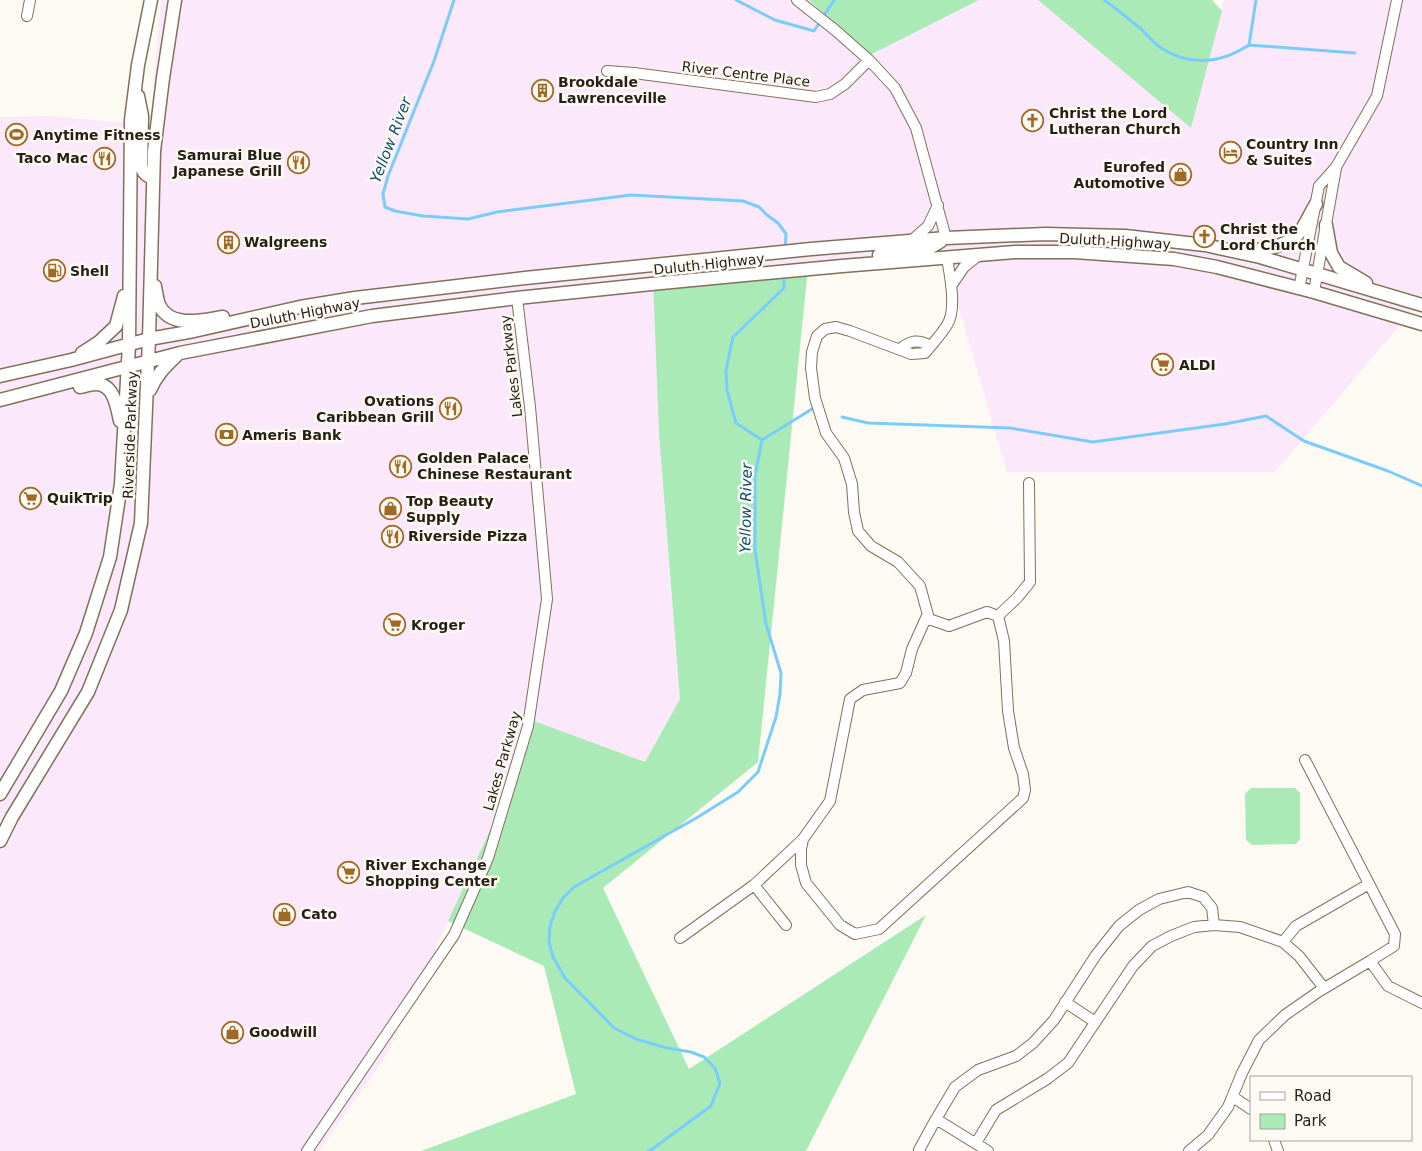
<svg xmlns="http://www.w3.org/2000/svg" width="1422" height="1151" font-family="'DejaVu Sans',sans-serif">
  <rect width="100%" height="100%" fill="#fdfaf4"/>
  <path fill="#fbe9fb" d="M 161,0 L 809,0 L 870,55 L 979,0 L 1038,0 L 1191,127 L 1224,0 L 1422,0 L 1422,309 L 1415,308 L 1275,472 L 1007,472 L 942,251 L 808,268 L 659,434 L 680,699 L 645,762 L 527,719 L 518,770 L 386,1056 L 319,1151 L 0,1151 L 0,117 L 49,116 L 150,125 Z"/>
  <path fill="#aaeab7" d="M 809,0 L 979,0 L 870,55 Z
    M 1038,0 L 1212,0 L 1222,11 L 1191,128 Z
    M 808,268 L 758,762 L 603,888 L 689,1069 L 926,915 L 806,1151 L 421,1151 L 576,1094 L 544,966 L 448,921 L 518,770 L 526,718 L 645,762 L 680,699 L 659,434 L 653,279 Z
    M 1251,788 L 1295,788 L 1300,793 L 1300,839 L 1296,844 L 1252,845 L 1246,840 L 1245,794 Z"/>
  <g fill="none" stroke-linecap="round" stroke-linejoin="round">
    <path stroke="#7accfc" stroke-width="3" d="M 454,0 L 434,61 L 388,176 L 383,194 L 385,207 L 395,211 L 423,216 L 468,219 L 497,212 L 631,195 L 743,201 L 759,207 L 767,215 L 778,223 L 786,234 L 785,250
      M 736,0 L 775,20 L 814,31 L 834,0
      M 1104,0 C 1117,9 1129,19 1141,29 C 1147,35 1154,43 1161,48 C 1191,67 1221,63 1249,45 L 1256,0
      M 1249,45 L 1355,53
      M 842,417 L 868,423 L 1010,428 L 1093,442 L 1225,424 L 1266,416 L 1304,441 L 1388,471 L 1422,486
      M 762,440 L 736,423 L 727,390 L 726,370 L 733,337 L 784,288 L 784,276
      M 762,440 L 812,409 L 817,410
      M 648,1151 L 651,1150 L 711,1106 L 720,1083 L 715,1068 L 704,1057 L 691,1052 L 667,1048 L 636,1039 L 614,1028 L 565,978 L 553,957 L 549,942 L 550,926 L 555,911 L 563,898 L 574,887 L 698,817 L 738,792 L 758,772 L 776,717 L 780,694 L 781,673 L 766,624 L 755,550 L 755,476 L 762,440"/>
    <defs>
      <path id="minor" d="M 797,0 L 835,30 L 869,60 L 895,88 L 916,128 L 946,238
        M 27,16 L 30,0
        M 607,71 L 634,73 L 816,97 L 830,94 L 845,84 L 869,60
        M 911,241 L 928,226 L 938,205
        M 951,286 L 964,267 L 979,255
        M 1299,289 L 1319,186 L 1336,167 L 1377,96 L 1397,0
        M 1314,292 L 1336,168
        M 900,349 C 911,340 918,339 931,346
        M 987,612 L 998,616 L 1004,641 L 1008,711 L 1014,748 L 1023,774 L 1025,790 L 1023,798 L 879,929 L 855,934 L 840,925 L 806,883 L 801,865 L 801,849 L 803,839 L 830,801 L 850,699 L 863,690 L 900,683 L 906,673 L 912,649 L 926,618 L 949,626 Z
        M 998,616 L 1017,598 L 1030,582 L 1029,483
        M 926,618 L 928,615 L 920,586 L 898,562 L 871,546 L 858,531 L 854,512 L 852,484 L 844,458 L 826,433 L 815,398 L 811,368 L 812,352 L 817,336 L 825,329 L 836,327 L 850,331 L 911,354 L 925,353 C 932,344 941,335 947,325 C 957,310 950,276 947,258
        M 1305,760 L 1395,934 L 1394,946 L 1370,961
        M 754,885 L 786,925
        M 680,938 L 754,885 L 803,839
        M 1283,942 L 1296,926 L 1369,884
        M 1065,1002 L 1095,1022
        M 1233,1097 L 1251,1109
        M 1274,1140 L 1278,1151
        M 976,1143 L 996,1110 L 1047,1079 L 1068,1063 L 1133,966 L 1152,946 L 1171,936 L 1194,927 L 1214,925
        M 307,1151 L 454,935 L 488,858 L 528,726 L 547,599 L 530,407 L 517,298
        M 920,1151 L 919,1150 L 936,1119
        M 988,1151 L 936,1119 L 955,1087 L 978,1070 L 1016,1056 L 1033,1043 L 1054,1020 L 1096,955 L 1119,926 L 1139,910 L 1159,899 L 1188,892 L 1203,897 L 1212,908 L 1214,925 L 1240,927 L 1283,942 L 1299,956 L 1324,988
        M 1189,1151 L 1208,1135 L 1228,1107 L 1242,1073 L 1259,1040 L 1285,1015 L 1318,992 L 1370,961 L 1388,986 L 1422,1003"/>
      <path id="major" d="M 138,96 L 142,116 L 141,167 C 144,174 147,176 153,178
        M 1326,225 L 1331,253 L 1339,267 L 1366,283
        M 1249,251 C 1268,249 1291,246 1302,229 C 1307,221 1311,212 1316,204
        M 879,255 L 926,250 L 941,241
        M 155,286 C 156,292 157,299 159,305 C 171,329 202,320 223,317
        M 82,353 L 99,342 L 116,326 L 124,296
        M 0,376 L 71,360 L 149,339 L 194,331 L 300,307 L 355,298 L 525,278 L 811,249 L 946,238 L 1045,234 L 1125,236 L 1205,245 L 1260,257 L 1422,305
        M 80,387 C 85,386 90,384 96,384 C 114,384 117,407 120,421
        M 150,390 C 157,374 165,367 177,355
        M 0,400 L 180,353 L 372,316 L 517,298 L 661,283 L 842,266 L 1015,252 L 1074,252 L 1174,259 L 1217,267 L 1314,292 L 1422,324
        M 0,794 L 61,691 L 86,633 L 110,557 L 121,484 L 129,345 L 131,120 L 138,65 L 151,0
        M 0,841 L 12,817 L 88,692 L 121,610 L 141,523 L 149,339 L 154,151 L 163,78 L 175,0"/>
    </defs>
    <use href="#minor" stroke="#807159" stroke-width="12"/>
    <use href="#major" stroke="#807159" stroke-width="15"/>
    <use href="#minor" stroke="#fff" stroke-width="10"/>
    <use href="#major" stroke="#fff" stroke-width="12"/>
  </g>
  <defs>
    <symbol id="building-ring" viewBox="-11 -11 22 22"><circle r="9.5" fill="#fdfaf4" stroke="#a06a24" stroke-width="1.5"/><path d="M-4-6H4V6H1V3H-1V6H-4ZM-2.5-4.3h1.7v1.8h-1.7ZM.8-4.3h1.7v1.8H.8ZM-2.5-1h1.7V.8h-1.7ZM.8-1h1.7V.8H.8Z" fill="#a06a24"/></symbol>
    <symbol id="church-ring" viewBox="-11 -11 22 22"><circle r="9.5" fill="#fdfaf4" stroke="#a06a24" stroke-width="1.5"/><path d="M-1.2-6h2.4v3.5h3.3v2.4h-3.3V6h-2.4V-.1h-3.3v-2.4h3.3Z" fill="#a06a24"/></symbol>
    <symbol id="stadium-ring" viewBox="-11 -11 22 22"><circle r="9.5" fill="#fdfaf4" stroke="#a06a24" stroke-width="1.5"/><path d="M0-5a6.5 5 0 1 0 0 10a6.5 5 0 1 0 0-10ZM-3.5-1.8h7v3.6h-7Z" fill="#a06a24"/></symbol>
    <symbol id="hotel-ring" viewBox="-11 -11 22 22"><circle r="9.5" fill="#fdfaf4" stroke="#a06a24" stroke-width="1.5"/><path d="M-6-4.5h1.5V1H6V5H4.5V3h-9V5H-6ZM-4 0a1.8 1.8 0 1 1 3.6 0ZM.5 0V-2.5h3Q6-2.5 6 0Z" fill="#a06a24"/></symbol>
    <symbol id="restaurant-ring" viewBox="-11 -11 22 22"><circle r="9.5" fill="#fdfaf4" stroke="#a06a24" stroke-width="1.5"/><path d="M-5-6h1v4h1v-4h1v4h1v-4h1v5L-1.5 .5V6h-2V.5L-5-1ZM5-6V6H3V1.5H1.5Q1.5-4 5-6Z" fill="#a06a24"/></symbol>
    <symbol id="shop-ring" viewBox="-11 -11 22 22"><circle r="9.5" fill="#fdfaf4" stroke="#a06a24" stroke-width="1.5"/><path d="M-5-2.5h2.3a2.7 3.5 0 0 1 5.4 0H5L5.5 6h-11ZM-1.5-2.5h3a1.5 2.3 0 0 0-3 0Z" fill="#a06a24"/></symbol>
    <symbol id="fuel-ring" viewBox="-11 -11 22 22"><circle r="9.5" fill="#fdfaf4" stroke="#a06a24" stroke-width="1.5"/><path d="M-5.5-6h7V0h2V4h1.3V-2.5L3-4.5l.8-.8L6-3V5H2.5V1h-1V6h-7ZM-4.2-4.7v3.2H.2V-4.7Z" fill="#a06a24"/></symbol>
    <symbol id="supermarket-ring" viewBox="-11 -11 22 22"><circle r="9.5" fill="#fdfaf4" stroke="#a06a24" stroke-width="1.5"/><path d="M-6-5.5h2.5l.6 2H6L4.5 2H-2.5L-4.4-4H-6ZM-1.5 3.2a1.3 1.3 0 1 0 .1 0ZM3 3.2a1.3 1.3 0 1 0 .1 0Z" fill="#a06a24"/></symbol>
    <symbol id="bank-ring" viewBox="-11 -11 22 22"><circle r="9.5" fill="#fdfaf4" stroke="#a06a24" stroke-width="1.5"/><path d="M-6-4H6V4H-6ZM0-2.3a2.3 2.3 0 1 0 0 4.6a2.3 2.3 0 1 0 0-4.6Z" fill="#a06a24"/></symbol>
  </defs>
  <g fill-rule="evenodd">
    <use href="#building-ring" x="530" y="78" width="25" height="25"/>
    <use href="#church-ring" x="1020" y="108" width="25" height="25"/>
    <use href="#stadium-ring" x="4" y="122" width="25" height="25"/>
    <use href="#hotel-ring" x="1218" y="140" width="25" height="25"/>
    <use href="#restaurant-ring" x="92" y="146" width="25" height="25"/>
    <use href="#restaurant-ring" x="286" y="150" width="25" height="25"/>
    <use href="#shop-ring" x="1168" y="162" width="25" height="25"/>
    <use href="#church-ring" x="1192" y="224" width="25" height="25"/>
    <use href="#building-ring" x="216" y="230" width="25" height="25"/>
    <use href="#fuel-ring" x="42" y="258" width="25" height="25"/>
    <use href="#supermarket-ring" x="1150" y="352" width="25" height="25"/>
    <use href="#restaurant-ring" x="438" y="396" width="25" height="25"/>
    <use href="#bank-ring" x="214" y="422" width="25" height="25"/>
    <use href="#restaurant-ring" x="388" y="454" width="25" height="25"/>
    <use href="#supermarket-ring" x="18" y="486" width="25" height="25"/>
    <use href="#shop-ring" x="378" y="496" width="25" height="25"/>
    <use href="#restaurant-ring" x="380" y="524" width="25" height="25"/>
    <use href="#supermarket-ring" x="382" y="612" width="25" height="25"/>
    <use href="#supermarket-ring" x="336" y="860" width="25" height="25"/>
    <use href="#shop-ring" x="272" y="902" width="25" height="25"/>
    <use href="#shop-ring" x="220" y="1020" width="25" height="25"/>
  </g>
  <g text-anchor="middle" dominant-baseline="central" stroke-width="5" stroke-linejoin="round" paint-order="stroke">
    <g font-size="14" fill="#251f15" stroke="#fdfaf4">
      <text transform="translate(746 74) rotate(7)">River Centre Place</text>
      <text transform="translate(1115 241) rotate(3)">Duluth Highway</text>
      <text transform="translate(709 264) rotate(-6)">Duluth Highway</text>
      <text transform="translate(305 313) rotate(-11)">Duluth Highway</text>
      <text transform="translate(511 366) rotate(-97)">Lakes Parkway</text>
      <text transform="translate(130 435) rotate(-88)">Riverside Parkway</text>
      <text transform="translate(502 761) rotate(-74)">Lakes Parkway</text>
    </g>
    <g font-size="14" font-weight="bold" fill="#251f15" stroke="#fdfaf4" text-anchor="start">
      <text x="558" y="82">Brookdale<tspan x="558" dy="16">Lawrenceville</tspan></text>
      <text x="1049" y="113">Christ the Lord<tspan x="1049" dy="16">Lutheran Church</tspan></text>
      <text x="33" y="135">Anytime Fitness</text>
      <text x="1246" y="144">Country Inn<tspan x="1246" dy="16">&amp; Suites</tspan></text>
      <text x="282" y="155" text-anchor="end">Samurai Blue<tspan x="282" dy="16">Japanese Grill</tspan></text>
      <text x="88" y="158" text-anchor="end">Taco Mac</text>
      <text x="1165" y="167" text-anchor="end">Eurofed<tspan x="1165" dy="16">Automotive</tspan></text>
      <text x="1220" y="229">Christ the<tspan x="1220" dy="16">Lord Church</tspan></text>
      <text x="244" y="242">Walgreens</text>
      <text x="70" y="271">Shell</text>
      <text x="1179" y="365">ALDI</text>
      <text x="434" y="401" text-anchor="end">Ovations<tspan x="434" dy="16">Caribbean Grill</tspan></text>
      <text x="242" y="435">Ameris Bank</text>
      <text x="417" y="458">Golden Palace<tspan x="417" dy="16">Chinese Restaurant</tspan></text>
      <text x="47" y="498">QuikTrip</text>
      <text x="406" y="501">Top Beauty<tspan x="406" dy="16">Supply</tspan></text>
      <text x="408" y="536">Riverside Pizza</text>
      <text x="411" y="625">Kroger</text>
      <text x="365" y="865">River Exchange<tspan x="365" dy="16">Shopping Center</tspan></text>
      <text x="301" y="914">Cato</text>
      <text x="249" y="1032">Goodwill</text>
    </g>
    <g font-size="15" font-style="italic" fill="#0c4e6e" stroke="#fdfaf4">
      <text transform="translate(391 140) rotate(-69)">Yellow River</text>
      <text transform="translate(746 508) rotate(-89)">Yellow River</text>
    </g>
  </g>
  <rect x="1250" y="1076" width="162" height="65" fill="#fdfaf4" stroke="#a7a29b"/>
  <rect x="1260" y="1092" width="25" height="8" fill="#ffffff" stroke="#a7a29b"/>
  <text x="1294" y="1101" font-size="15" fill="#251f15">Road</text>
  <rect x="1260" y="1114" width="25" height="15" fill="#aaeab7" stroke="#a7a29b"/>
  <text x="1294" y="1126" font-size="15" fill="#251f15">Park</text>
</svg>
